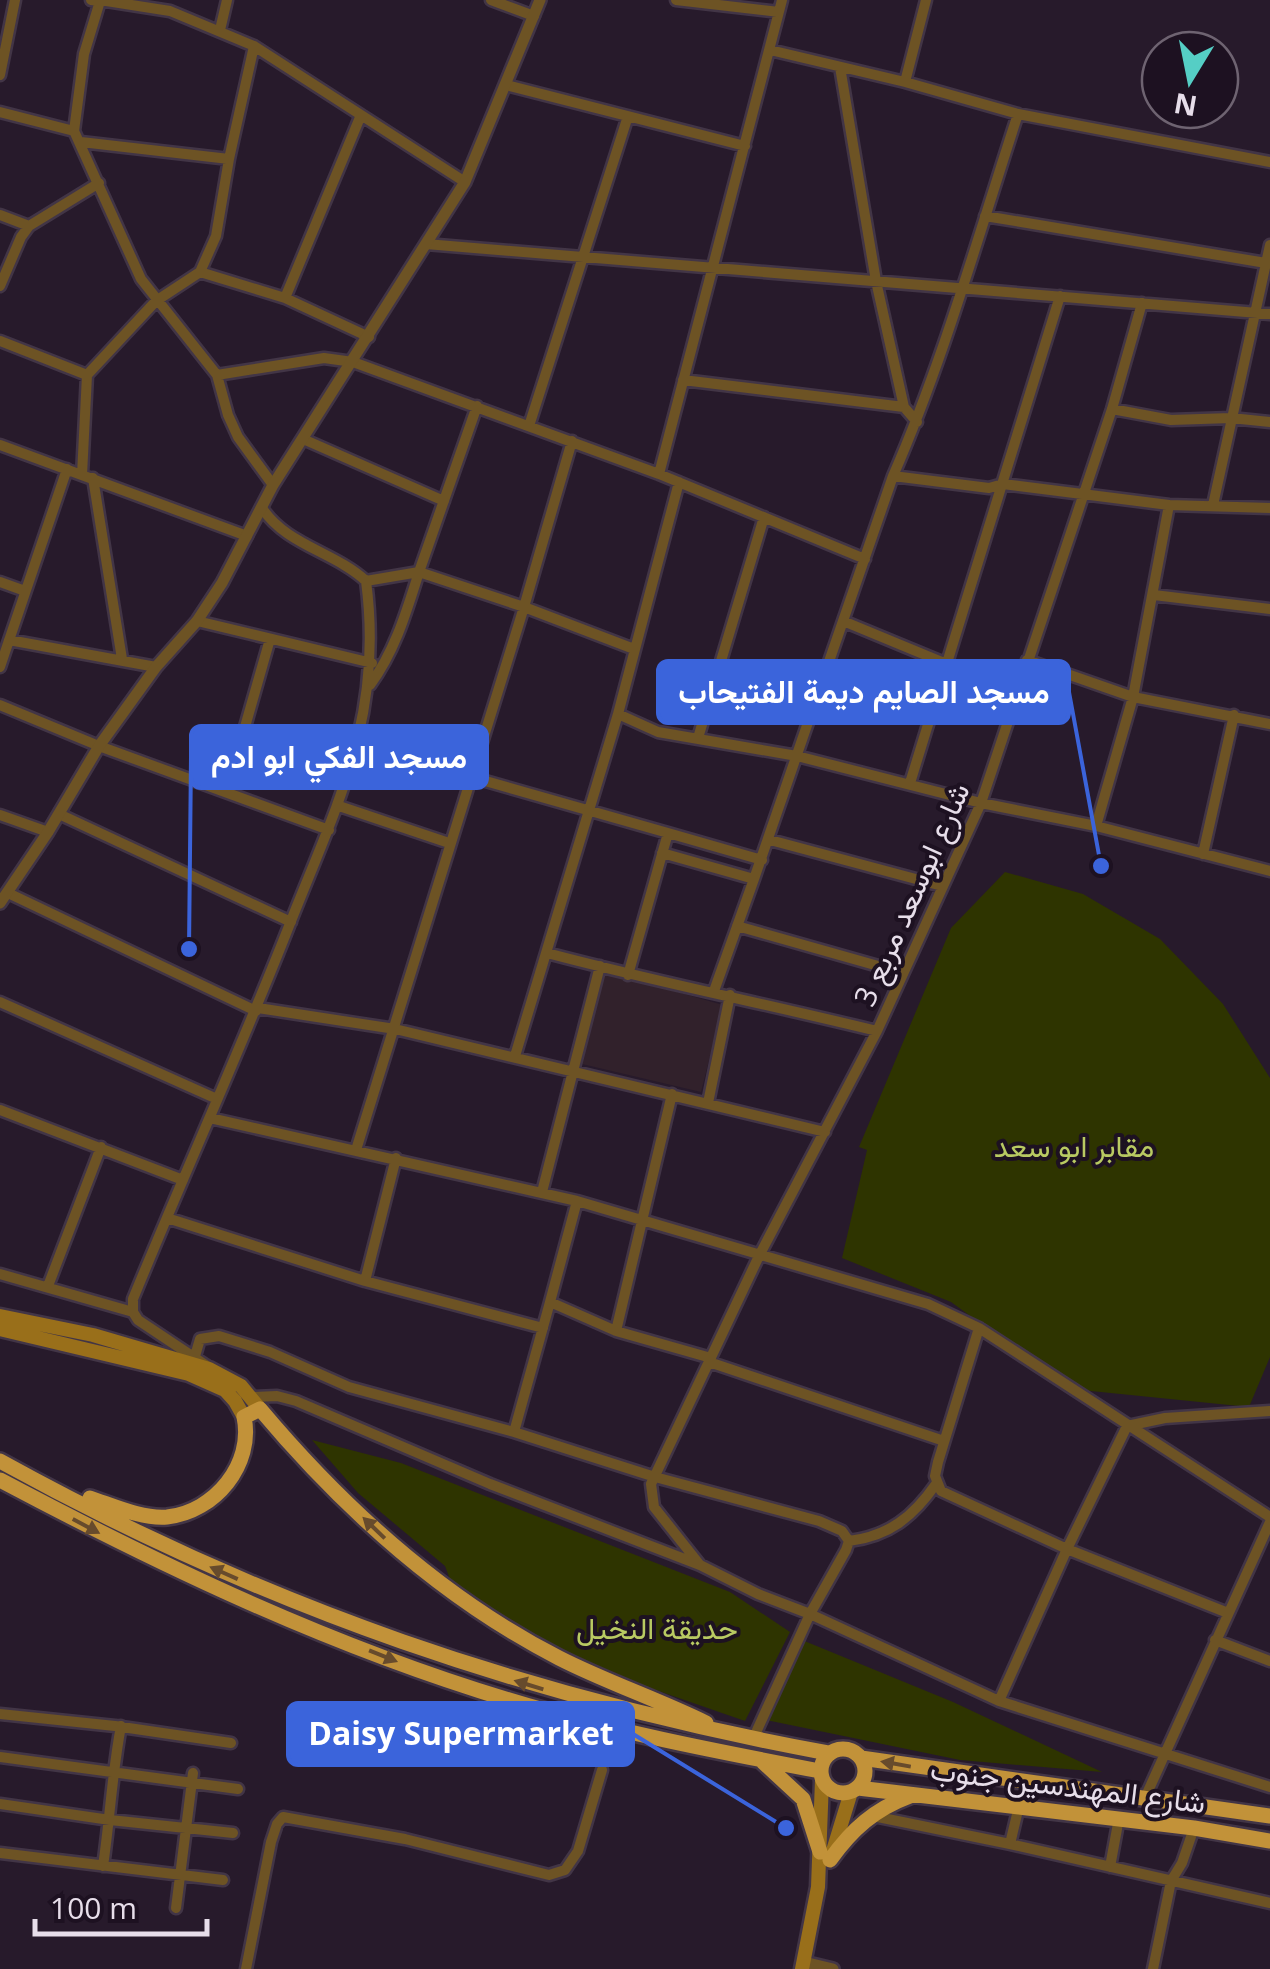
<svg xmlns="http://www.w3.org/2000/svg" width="1270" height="1969" font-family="'Open Sans',Vazirmatn,sans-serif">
  <rect width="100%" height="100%" fill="#271a2b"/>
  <path fill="#31212b" d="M 603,971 L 723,1005 L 701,1092 L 582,1064 Z"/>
  <path fill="#2e3400" d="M 1005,872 L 1083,894 L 1160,939 L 1223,1004 L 1270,1078 L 1270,1357 L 1249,1407 L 1071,1389 L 951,1302 L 842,1258 L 867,1150 L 859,1147 L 951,928 Z
    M 312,1440 L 401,1463 L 730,1592 L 790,1632 L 745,1721 L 647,1687 L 555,1647 L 518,1628 L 453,1587 L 445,1566 L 358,1493 Z
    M 802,1640 L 953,1702 L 1102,1772 L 960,1760 L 766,1720 Z"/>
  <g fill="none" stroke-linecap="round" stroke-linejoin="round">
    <defs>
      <path id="minor" d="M 91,0 L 100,1 L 84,54 L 74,131 L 141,279 L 217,375 L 228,415 L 238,437 L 273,485
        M 100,0 L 170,11 L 254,46 L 465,182
        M 491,0 L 534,16
        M 676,0 L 779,12
        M 220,30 L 227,0
        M 770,50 L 905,82 L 1018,114 L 1270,162
        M 840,67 L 876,281 L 904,407
        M 0,75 L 15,0
        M 905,82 L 926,0
        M 506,85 L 745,146
        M 0,112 L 74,131
        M 81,142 L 229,159
        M 0,215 L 29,226
        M 985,216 L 1266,263
        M 426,244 L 1270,314
        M 200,272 L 285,298 L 369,337
        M 0,286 L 21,237 L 29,226 L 99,183
        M 285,298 L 361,115
        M 0,341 L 87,375
        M 217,375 L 324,358 L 353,362 L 659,474 L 865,559
        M 683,380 L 904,407 L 917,422
        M 1112,409 L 1171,420 L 1231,418 L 1270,422
        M 529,426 L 628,116
        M 303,439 L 444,501
        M 0,445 L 247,536
        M 659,474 L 782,0
        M 82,475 L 87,375 L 156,301 L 200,272 L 216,236 L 229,159 L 254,46
        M 893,476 L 989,488 L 1003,484 L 1169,505 L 1270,508
        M 93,478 L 122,659
        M 1213,505 L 1270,245
        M 366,581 L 419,572 L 477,406
        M 0,582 L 25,591
        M 1154,595 L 1270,609
        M 197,621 L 372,663
        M 843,621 L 947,664 L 1019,685
        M 9,640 L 156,667
        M 1027,660 L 1133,697 L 1270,724
        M 0,667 L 67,469
        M 370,685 C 395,651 406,613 419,572 L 524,607 L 634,649
        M 0,705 L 99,746 L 329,830
        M 618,714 L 679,482
        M 698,738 L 764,517
        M 359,745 L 668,833 L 628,975
        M 910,783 L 1060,296
        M 227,790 L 270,639
        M 339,806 L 449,843
        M 59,814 L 291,922
        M 0,815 L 48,832
        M 1096,826 L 1133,697 L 1169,505
        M 668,833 L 762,860
        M 770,840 L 942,886
        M 662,853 L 754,879 L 893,476 C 944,359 978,236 1018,114
        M 1203,854 L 1234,715
        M 8,893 L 256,1011
        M 737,926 L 903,973
        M 547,953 C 656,982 767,1004 877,1031
        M 714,991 L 754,879
        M 0,1002 L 217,1099
        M 258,1008 L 395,1029 L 825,1132
        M 515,1056 L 618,714 L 658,732 L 797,756 L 981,803 L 1096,826 L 1270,871
        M 708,1103 L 730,995
        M 0,1110 L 183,1180
        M 210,1118 L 577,1201 L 928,1304 L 979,1328 L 1270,1517
        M 356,1150 L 524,607 L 572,441
        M 542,1192 L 600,966
        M 167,1218 L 365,1281 L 543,1328
        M 0,1274 L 133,1312
        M 365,1281 L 396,1158
        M 48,1286 L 101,1147
        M 550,1302 L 577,1201
        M 979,1328 L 938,1462 L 935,1476 L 941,1491 L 1067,1549 L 1228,1613
        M 616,1331 L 672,1094
        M 195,1356 L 200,1339 L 219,1336 L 270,1352 L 349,1387 L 514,1432 L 655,1477 L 819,1521 L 842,1531 L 849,1541 L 846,1550 L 810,1614 L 753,1739
        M 709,1362 L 944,1441
        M 207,1366 L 138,1320 L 133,1312 L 133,1299 C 184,1174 240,1051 289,926 C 337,804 384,717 366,581 C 335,552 286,545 262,508
        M 252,1397 L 277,1396 L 296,1401 L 490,1484 L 700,1565 L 758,1594 L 810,1614 L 999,1701 L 1270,1787
        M 514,1432 L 550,1302 L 616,1331 L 711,1358
        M 849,1541 C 889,1536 913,1517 936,1484
        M 700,1565 L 654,1507 L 651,1484 L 759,1256 L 877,1031 L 981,803 L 1112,409 L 1142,303
        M 1215,1640 L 1270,1661
        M 999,1701 L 1067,1549 L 1127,1426 L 1165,1418 L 1270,1411
        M 0,1714 L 115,1726 L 231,1743
        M 0,1757 L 238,1789
        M 1144,1800 L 1270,1522
        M 0,1804 L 110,1820 L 233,1833
        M 1019,1806 L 1010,1844 L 1270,1903
        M 873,1816 L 1010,1844
        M 0,1853 L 223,1880
        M 103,1866 C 110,1819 112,1773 121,1726
        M 1110,1867 L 1119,1818
        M 176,1908 L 193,1773
        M 246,1969 L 271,1842 L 277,1824 L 283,1817 L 405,1839 L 549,1875 L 565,1870 L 578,1851 L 602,1770
        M 1153,1969 L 1171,1881 L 1182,1863 L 1194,1828"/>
      <path id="tertiary" d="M 0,903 L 48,832 L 99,746 L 156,667 L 197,621 L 222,583 L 273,485 L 465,182 L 540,0
        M 804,1962 L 833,1969"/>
      <path id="secondary" d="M 0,1316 L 93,1335 L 209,1369 L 241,1386 L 260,1409
        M 0,1329 L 189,1374 L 225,1390 L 235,1401 L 244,1417
        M 832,1854 L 851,1792
        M 802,1969 L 818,1887 L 822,1780"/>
      <path id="trunk" d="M 0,1461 C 266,1608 530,1698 828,1753
        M 0,1480 C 164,1567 330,1646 509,1700 C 611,1731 715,1751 820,1771
        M 90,1498 C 114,1506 142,1519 167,1517 C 215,1512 254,1464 244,1417 L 260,1409 C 344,1509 442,1598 559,1658 C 606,1682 657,1699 706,1723
        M821 1771a22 22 0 1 1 44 0a22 22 0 1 1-44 0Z
        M 861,1758 L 1270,1816
        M 763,1762 L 803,1799 L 820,1852
        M 858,1788 L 1194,1828 L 1270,1841
        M 830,1860 C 852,1829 875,1809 910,1796"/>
    </defs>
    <use href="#minor" stroke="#423546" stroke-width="15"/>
    <use href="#tertiary" stroke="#423546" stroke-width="16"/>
    <use href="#secondary" stroke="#423546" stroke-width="19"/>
    <use href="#trunk" stroke="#423546" stroke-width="20"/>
    <use href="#minor" stroke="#6d5324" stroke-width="10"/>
    <use href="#tertiary" stroke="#6d5324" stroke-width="11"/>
    <use href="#secondary" stroke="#996f1a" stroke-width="14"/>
    <use href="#trunk" stroke="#c29239" stroke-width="15"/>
  </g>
  <defs><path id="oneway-solid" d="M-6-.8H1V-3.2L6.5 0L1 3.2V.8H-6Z" transform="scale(2.5)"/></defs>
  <g fill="#674b2c">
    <use href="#oneway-solid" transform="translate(86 1526) rotate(28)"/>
    <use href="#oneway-solid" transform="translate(374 1528) rotate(-136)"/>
    <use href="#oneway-solid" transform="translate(224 1573) rotate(-156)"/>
    <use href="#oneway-solid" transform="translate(383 1656) rotate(22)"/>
    <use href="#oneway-solid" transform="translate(529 1685) rotate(-163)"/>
    <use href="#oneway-solid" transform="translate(896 1764) rotate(-170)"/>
  </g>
  <g text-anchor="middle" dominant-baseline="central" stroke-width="8" stroke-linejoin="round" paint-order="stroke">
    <g font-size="30" fill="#e7deea" stroke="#1d1121">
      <text transform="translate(911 894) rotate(-66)">شارع ابوسعد مربع 3</text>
      <text transform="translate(1068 1785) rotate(7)">شارع المهندسين جنوب</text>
    </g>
    <g font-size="30" fill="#b9ca62" stroke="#1d1121">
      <text x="1074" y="1145">مقابر ابو سعد</text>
      <text x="657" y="1627">حديقة النخيل</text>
    </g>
  </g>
  <path fill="none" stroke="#3b64db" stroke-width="4" d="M1101 866L1069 692M189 949L191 757M786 1828L633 1734"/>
  <g fill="#3b64db" stroke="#1d1121" stroke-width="4">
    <circle cx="1101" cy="866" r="10"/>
    <circle cx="189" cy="949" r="10"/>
    <circle cx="786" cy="1828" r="10"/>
  </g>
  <g fill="#3b64db" stroke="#3b64db" stroke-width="4">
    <rect x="658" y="661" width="411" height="62" rx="10"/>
    <rect x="191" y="726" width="296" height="62" rx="10"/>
    <rect x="288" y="1703" width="345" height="62" rx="10"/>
  </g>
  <g font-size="32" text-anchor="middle" font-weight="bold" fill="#fff">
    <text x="864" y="703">مسجد الصايم ديمة الفتيحاب</text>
    <text x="339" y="768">مسجد الفكي ابو ادم</text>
    <text x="461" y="1745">Daisy Supermarket</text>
  </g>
  <g transform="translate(1190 80) rotate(190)"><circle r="48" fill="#1d1121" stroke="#6e6371" stroke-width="2.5"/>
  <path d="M0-8L18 38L0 25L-18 38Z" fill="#55cec5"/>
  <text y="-15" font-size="28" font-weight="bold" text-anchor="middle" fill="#e7deea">N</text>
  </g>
  <path d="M35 1919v15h172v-15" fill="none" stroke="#e7deea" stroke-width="5"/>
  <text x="50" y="1919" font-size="30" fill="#e7deea" stroke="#1d1121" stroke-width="8" paint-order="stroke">100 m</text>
</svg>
